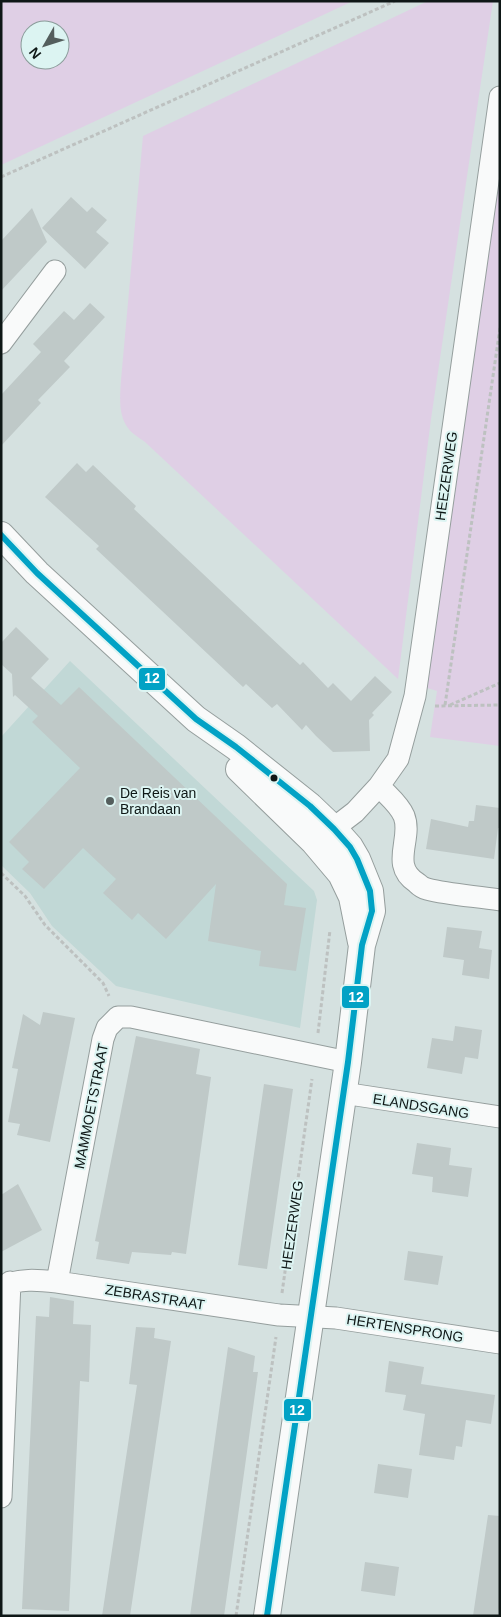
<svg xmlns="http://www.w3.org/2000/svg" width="501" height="1617" font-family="Arial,sans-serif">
  <rect width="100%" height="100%" fill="#d5e1e0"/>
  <path fill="#c1d8d6" d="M 70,661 L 314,891 L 317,900 L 300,1028 L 116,986 L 52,926 L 30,893 L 1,865 L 1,737 Z"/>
  <path fill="#dfcfe5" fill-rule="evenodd" d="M 1,1 L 353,1 L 1,165 ZM 30,30 L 60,30 L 60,60 L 30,60 Z
    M 428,1 L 493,1 L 431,419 L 398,679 L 145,442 C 140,438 132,434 128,428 C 118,415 120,396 121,380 L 143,136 Z
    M 500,130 L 500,746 L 430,737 L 437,691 L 424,687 Z"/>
  <path fill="#bfc9c8" d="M 71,197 L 87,212 L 92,207 L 107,220 L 96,232 L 109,243 L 85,269 L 42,228 Z
    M 32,208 L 47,242 L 1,291 L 1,241 Z
    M 90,303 L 105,317 L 64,361 L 70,367 L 38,400 L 41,403 L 1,446 L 1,395 L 41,352 L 33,344 L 64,311 L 74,320 Z
    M 77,463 L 86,472 L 93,465 L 136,506 L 134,509 L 300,665 L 303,662 L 328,688 L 333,683 L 351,701 L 375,676 L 392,692 L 372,713 L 374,715 L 369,720 L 370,751 L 333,752 L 316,736 L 306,725 L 302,730 L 277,704 L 272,708 L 246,684 L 243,687 L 96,549 L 99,546 L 45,497 Z
    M 16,627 L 49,659 L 31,678 L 61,705 L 79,687 L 287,884 L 284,905 L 306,908 L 296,971 L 259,966 L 261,951 L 208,941 L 216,884 L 166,939 L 138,913 L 132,920 L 103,893 L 116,879 L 83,848 L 44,889 L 22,869 L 29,862 L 9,842 L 80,768 L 32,722 L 38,716 L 15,695 L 13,697 L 12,674 L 1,664 L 1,643 Z
    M 476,805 L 500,808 L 500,828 L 498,828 L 494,859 L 426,849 L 431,819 L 468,827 L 469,821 L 474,821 Z
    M 447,927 L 482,931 L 479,948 L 492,950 L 489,979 L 462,975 L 464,960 L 443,957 Z
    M 43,1012 L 75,1018 L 50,1142 L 17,1135 L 20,1124 L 8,1122 L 18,1069 L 12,1068 L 23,1014 L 40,1025 Z
    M 455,1026 L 482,1030 L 478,1059 L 465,1057 L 462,1074 L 427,1068 L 432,1038 L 453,1041 Z
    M 136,1036 L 200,1049 L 196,1074 L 211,1077 L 186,1254 L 172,1252 L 171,1255 L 132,1252 L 129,1264 L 96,1259 L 99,1242 L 95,1241 Z
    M 264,1084 L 293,1089 L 267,1269 L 238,1265 Z
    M 417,1143 L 451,1148 L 449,1165 L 472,1168 L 468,1197 L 432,1192 L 433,1177 L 412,1174 Z
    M 18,1184 L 42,1230 L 1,1252 L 1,1195 Z
    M 408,1251 L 443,1256 L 438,1285 L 404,1280 Z
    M 50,1297 L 74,1301 L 73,1324 L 91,1325 L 89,1382 L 80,1381 L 69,1611 L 22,1609 L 36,1316 L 49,1317 Z
    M 136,1327 L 155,1328 L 154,1338 L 171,1341 L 130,1616 L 102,1616 L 137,1385 L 129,1384 Z
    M 228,1347 L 255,1356 L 253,1372 L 258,1372 L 245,1466 L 224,1616 L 190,1616 Z
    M 389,1361 L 424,1367 L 421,1384 L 495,1395 L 491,1424 L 466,1420 L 462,1447 L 456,1446 L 454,1460 L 419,1455 L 425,1414 L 403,1410 L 406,1395 L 385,1392 Z
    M 378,1464 L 412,1469 L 408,1498 L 374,1493 Z
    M 488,1515 L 500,1516 L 500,1600 L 498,1616 L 473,1616 Z
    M 365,1562 L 399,1567 L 395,1596 L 361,1591 Z"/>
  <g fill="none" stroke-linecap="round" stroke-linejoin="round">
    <defs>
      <path id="minor" d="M 1,343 L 55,271
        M 379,786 C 387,795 399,804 404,816 C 413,839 389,865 417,883 C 420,886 423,888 427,889 C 450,895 476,896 500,900
        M 321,838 L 355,812 L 379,786 L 398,759 L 415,696 L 500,97
        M 343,1093 L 500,1117
        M 57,1282 L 103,1039 L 107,1028 L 118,1017 L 131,1017 L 348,1062
        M 1,1287 C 19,1278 38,1280 57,1282 L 279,1315 L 336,1318 L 500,1343
        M 1,1497 L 10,1282"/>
      <path id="tertiary" d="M 1,535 L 37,573 L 196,719 L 236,747 L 310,806 L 334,829 L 350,847 L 357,859 L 370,891 L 372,911 L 362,945 L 348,1062 L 267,1616
        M 239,769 L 314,842 L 341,874 L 352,897 L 361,942"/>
    </defs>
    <use href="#minor" stroke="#959e9d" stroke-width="23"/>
    <use href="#tertiary" stroke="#959e9d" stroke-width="28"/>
    <path stroke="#bdc1c0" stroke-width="3" stroke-dasharray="4 2.5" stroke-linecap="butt" d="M 1,177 L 395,1
      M 445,705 L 500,328
      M 450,705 L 500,683
      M 435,706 L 500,705
      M 1,873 L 25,896 L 45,925 L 103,983 L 109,996
      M 318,1033 L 330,930
      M 282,1293 L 312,1079
      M 236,1616 L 276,1337"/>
    <use href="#minor" stroke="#f9fafa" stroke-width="21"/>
    <use href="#tertiary" stroke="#f9fafa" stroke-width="26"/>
    <defs>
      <path id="bus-1" d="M 1,535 L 37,573 L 196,719 L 236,747 L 310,806 L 334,829 L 350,847 L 357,859 L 370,891 L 372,911 L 362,945 L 348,1062 L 267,1616"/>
    </defs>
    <use href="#bus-1" stroke="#dcf4f2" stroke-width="10"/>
    <use href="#bus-1" stroke="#01a2c5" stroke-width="6"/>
  </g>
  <circle fill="#0e1716" stroke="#dcf4f2" stroke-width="2" cx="274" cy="778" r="4.5"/>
  <circle fill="#545e5d" stroke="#dcf4f2" stroke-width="2" cx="110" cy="801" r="5"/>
  <g text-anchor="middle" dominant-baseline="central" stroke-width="4" stroke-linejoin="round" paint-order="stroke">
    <g font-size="14" fill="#0e1716" stroke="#dcf4f2">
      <text transform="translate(446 476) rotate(-82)">HEEZERWEG</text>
      <text transform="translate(91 1106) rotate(-79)">MAMMOETSTRAAT</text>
      <text transform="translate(421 1106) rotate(9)">ELANDSGANG</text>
      <text transform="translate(292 1225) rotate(-82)">HEEZERWEG</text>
      <text transform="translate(155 1297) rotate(9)">ZEBRASTRAAT</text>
      <text transform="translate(405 1328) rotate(9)">HERTENSPRONG</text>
    </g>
    <g font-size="14" fill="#0e1716" stroke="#dcf4f2" text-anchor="start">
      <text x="120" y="793">De Reis van<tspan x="120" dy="16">Brandaan</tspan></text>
    </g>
  </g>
  <g stroke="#dcf4f2" stroke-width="2">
    <rect x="138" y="667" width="28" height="24" rx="5" fill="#01a2c5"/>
    <rect x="341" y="985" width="29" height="24" rx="5" fill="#01a2c5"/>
    <rect x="283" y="1398" width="29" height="24" rx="5" fill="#01a2c5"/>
  </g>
  <g font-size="14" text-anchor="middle" font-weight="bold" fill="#fff">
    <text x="152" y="683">12</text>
    <text x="356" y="1002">12</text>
    <text x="297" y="1415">12</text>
  </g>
  <rect width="501" height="1617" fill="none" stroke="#0e1716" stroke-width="5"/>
  <g transform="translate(45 45) rotate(231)"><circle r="24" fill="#dcf4f2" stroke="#8a9c9a"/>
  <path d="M0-4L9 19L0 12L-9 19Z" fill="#545e5d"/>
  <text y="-8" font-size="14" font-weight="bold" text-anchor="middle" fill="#0e1716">N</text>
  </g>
</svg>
